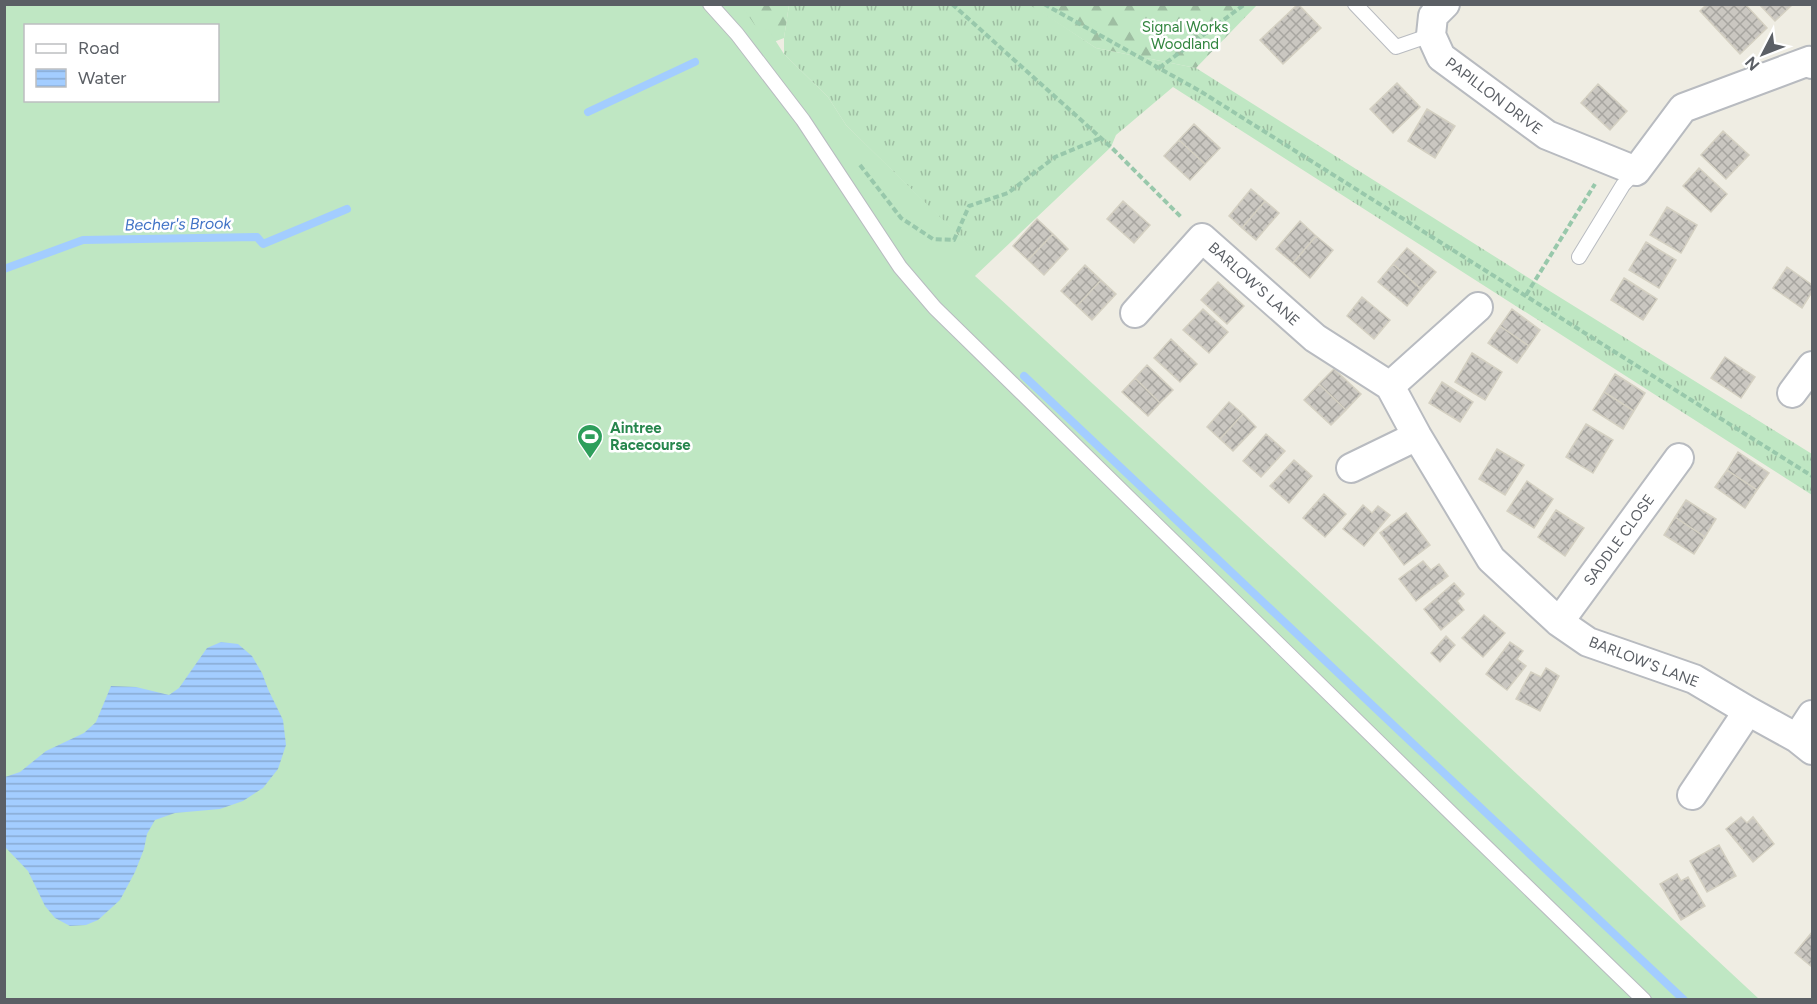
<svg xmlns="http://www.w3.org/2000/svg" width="1817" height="1004" font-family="Figtree,sans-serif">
  <defs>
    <pattern id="grass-tufts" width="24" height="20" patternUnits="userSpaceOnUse" patternTransform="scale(1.5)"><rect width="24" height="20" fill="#bfe7c3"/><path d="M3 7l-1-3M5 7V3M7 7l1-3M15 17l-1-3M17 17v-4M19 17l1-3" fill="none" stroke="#9ebea2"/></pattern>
    <pattern id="forest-firs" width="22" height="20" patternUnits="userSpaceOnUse" patternTransform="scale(1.5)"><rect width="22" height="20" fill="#bfe7c3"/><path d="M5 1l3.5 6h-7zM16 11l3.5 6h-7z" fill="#9ebea2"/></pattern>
    <pattern id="water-rules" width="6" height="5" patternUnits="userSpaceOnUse" patternTransform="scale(1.5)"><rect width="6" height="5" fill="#a3cdff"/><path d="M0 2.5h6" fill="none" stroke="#88aad2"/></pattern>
    <pattern id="building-cross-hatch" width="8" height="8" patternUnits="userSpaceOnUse" patternTransform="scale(1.5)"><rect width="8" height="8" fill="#cac7c1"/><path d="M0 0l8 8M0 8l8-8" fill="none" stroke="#a7a5a0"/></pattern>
  </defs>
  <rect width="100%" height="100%" fill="#efede3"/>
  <path fill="url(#grass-tufts)" d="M 1030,4 L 1096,48 L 1196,68 L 1532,280 L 1812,454 L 1812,495 L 1173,87 L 1116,135 L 1111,147 L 975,276 L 984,261 L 846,125 L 828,97 L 784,54 L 784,38 L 789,5 Z"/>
  <path fill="url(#forest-firs)" d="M 722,5 L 789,5 L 784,38 L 761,47 Z
    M 1030,5 L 1257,5 L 1196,68 L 1096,48 Z"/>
  <path fill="#bfe7c3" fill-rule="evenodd" d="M 5,4 L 741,5 L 759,31 L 768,29 L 784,54 L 828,97 L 846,125 L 985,261 L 975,276 L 1377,644 L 1759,999 L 5,1000 ZM 26,26 L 218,26 L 218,100 L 26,100 Z"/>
  <path fill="url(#water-rules)" d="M 221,642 L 238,644 L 252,656 L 262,673 L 268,689 L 283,720 L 286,745 L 278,769 L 263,788 L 243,801 L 220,809 L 175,813 L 155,820 L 147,834 L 144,849 L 135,872 L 120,900 L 98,920 L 86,925 L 70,926 L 55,918 L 45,906 L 28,871 L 5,847 L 5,777 L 20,772 L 46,751 L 84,733 L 96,722 L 111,686 L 136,687 L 169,695 L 179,688 L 207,648 Z"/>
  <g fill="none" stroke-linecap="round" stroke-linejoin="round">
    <path stroke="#a3cdff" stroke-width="8" d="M 588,112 L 695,62
      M 4,269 L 83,240 L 257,237 L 263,244 L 347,209
      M 1024,376 L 1684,1000"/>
  </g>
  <path fill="url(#building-cross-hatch)" stroke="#d4d0c2" stroke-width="1.5" d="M 1298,4 L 1321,28 L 1283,64 L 1260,40 Z
    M 1707,4 L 1745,4 L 1767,28 L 1740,54 L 1700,11 Z
    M 1759,4 L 1793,4 L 1775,21 Z
    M 1397,83 L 1420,107 L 1393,133 L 1370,109 Z
    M 1598,84 L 1627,111 L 1610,130 L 1581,103 Z
    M 1427,109 L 1455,126 L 1435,158 L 1408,141 Z
    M 1194,124 L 1220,148 L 1205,164 L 1179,140 Z
    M 1723,131 L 1749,155 L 1726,179 L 1701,155 Z
    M 1179,140 L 1205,164 L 1190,180 L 1164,156 Z
    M 1699,168 L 1727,194 L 1711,212 L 1683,186 Z
    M 1251,189 L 1265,201 L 1242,228 L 1229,216 Z
    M 1123,201 L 1150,225 L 1134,243 L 1107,219 Z
    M 1265,201 L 1279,213 L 1256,240 L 1242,228 Z
    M 1667,207 L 1697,225 L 1681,253 L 1650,235 Z
    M 1037,219 L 1053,234 L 1028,260 L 1013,246 Z
    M 1300,221 L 1316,236 L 1293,263 L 1276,249 Z
    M 1053,234 L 1068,249 L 1044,275 L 1028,260 Z
    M 1316,236 L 1333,250 L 1310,278 L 1293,263 Z
    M 1646,242 L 1676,260 L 1659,288 L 1629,270 Z
    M 1407,248 L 1436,272 L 1421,289 L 1393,264 Z
    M 1393,264 L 1421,289 L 1407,306 L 1378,282 Z
    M 1085,265 L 1101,280 L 1077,306 L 1061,291 Z
    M 1787,267 L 1812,285 L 1812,292 L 1802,308 L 1773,288 Z
    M 1624,278 L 1657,299 L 1643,320 L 1611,300 Z
    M 1101,280 L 1116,294 L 1092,320 L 1077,306 Z
    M 1218,282 L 1244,306 L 1227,324 L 1201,300 Z
    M 1362,297 L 1390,320 L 1374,339 L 1347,316 Z
    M 1203,309 L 1228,332 L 1209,353 L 1183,330 Z
    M 1512,309 L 1540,330 L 1529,346 L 1500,326 Z
    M 1500,326 L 1529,346 L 1517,363 L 1488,343 Z
    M 1171,339 L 1197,364 L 1180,382 L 1154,358 Z
    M 1472,353 L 1502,372 L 1485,400 L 1455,382 Z
    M 1725,357 L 1755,377 L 1741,398 L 1711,378 Z
    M 1147,365 L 1173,390 L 1160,403 L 1135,378 Z
    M 1334,369 L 1361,394 L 1346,410 L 1319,384 Z
    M 1615,374 L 1645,393 L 1634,411 L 1604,392 Z
    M 1135,378 L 1160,403 L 1148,416 L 1122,392 Z
    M 1442,382 L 1473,402 L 1460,422 L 1429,403 Z
    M 1319,384 L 1346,410 L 1331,425 L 1304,400 Z
    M 1604,392 L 1634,411 L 1623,429 L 1593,410 Z
    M 1229,402 L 1243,414 L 1220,439 L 1207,427 Z
    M 1243,414 L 1256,427 L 1233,451 L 1220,439 Z
    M 1586,424 L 1613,440 L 1593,473 L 1566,457 Z
    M 1266,434 L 1285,451 L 1261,477 L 1243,461 Z
    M 1497,449 L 1524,465 L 1505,495 L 1479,479 Z
    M 1738,452 L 1769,473 L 1757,490 L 1727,470 Z
    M 1294,460 L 1312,476 L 1289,503 L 1270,486 Z
    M 1727,470 L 1757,490 L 1745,508 L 1715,487 Z
    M 1527,481 L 1553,499 L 1534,528 L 1507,511 Z
    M 1324,494 L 1346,514 L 1325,537 L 1303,518 Z
    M 1686,500 L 1716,519 L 1705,537 L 1675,517 Z
    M 1363,505 L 1372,513 L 1378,506 L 1390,515 L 1364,546 L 1343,529 Z
    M 1556,510 L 1584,528 L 1565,556 L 1538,537 Z
    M 1406,513 L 1430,545 L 1404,565 L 1380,533 Z
    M 1675,517 L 1705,537 L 1694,554 L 1664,535 Z
    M 1423,561 L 1431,570 L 1439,564 L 1448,576 L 1416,601 L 1399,579 Z
    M 1454,583 L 1464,594 L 1457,601 L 1464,610 L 1441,630 L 1424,609 Z
    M 1484,615 L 1505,633 L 1483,657 L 1462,638 Z
    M 1446,636 L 1455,645 L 1440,662 L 1431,653 Z
    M 1510,642 L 1523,651 L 1517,659 L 1526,666 L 1507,690 L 1486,674 Z
    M 1546,668 L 1559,676 L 1540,711 L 1516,699 L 1531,672 L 1541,677 Z
    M 1741,817 L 1747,823 L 1753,817 L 1774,844 L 1753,862 L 1726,829 Z
    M 1719,845 L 1736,876 L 1707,892 L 1690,861 Z
    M 1677,874 L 1681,881 L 1688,877 L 1705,906 L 1681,920 L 1660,884 Z
    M 1812,932 L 1812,967 L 1795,953 Z"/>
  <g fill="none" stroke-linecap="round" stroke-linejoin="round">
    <defs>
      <path id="lane" d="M 710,4 L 737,34 L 803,120 L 900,267 L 935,308 L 1452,814 L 1644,1000
        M 1355,4 L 1396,47 L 1431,35
        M 1579,257 L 1623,185 L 1636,171"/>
      <path id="street" d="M 1445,4 L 1433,16 L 1431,35 L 1441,57 L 1547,135 L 1636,171 L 1683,108 L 1809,61 L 1812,64
        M 1135,313 L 1202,238 L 1315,338 L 1390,386 L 1417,436 L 1491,559 L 1559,622 L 1588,642 L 1694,679 L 1748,711 L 1797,738 L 1812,750
        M 1390,386 L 1478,307
        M 1792,393 L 1812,366
        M 1351,468 L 1417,436
        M 1559,622 L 1679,458
        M 1797,738 L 1812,715
        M 1692,795 L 1748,711"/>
    </defs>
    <use href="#lane" stroke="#b8bbc0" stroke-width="16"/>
    <use href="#street" stroke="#b8bbc0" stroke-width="32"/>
    <path stroke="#98c8ab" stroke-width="4" stroke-dasharray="6 3" stroke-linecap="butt" d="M 952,4 L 1111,147 L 1182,218
      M 1044,4 L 1200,91 L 1812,476
      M 1159,68 L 1245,4
      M 860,165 L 901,218 L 933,239 L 954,240 L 969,206 L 1008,193 L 1055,157 L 1101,138
      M 1526,295 L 1595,184"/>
    <use href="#lane" stroke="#fff" stroke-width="14"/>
    <use href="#street" stroke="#fff" stroke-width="28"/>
  </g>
  <defs>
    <symbol id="stadium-pin" viewBox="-11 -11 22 30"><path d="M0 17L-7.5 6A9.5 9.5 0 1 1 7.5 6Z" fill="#2e9e5b" stroke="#fff"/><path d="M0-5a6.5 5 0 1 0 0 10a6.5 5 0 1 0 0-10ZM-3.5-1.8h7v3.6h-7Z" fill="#fff"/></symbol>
  </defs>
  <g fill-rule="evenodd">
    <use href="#stadium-pin" x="575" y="422" width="30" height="40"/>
  </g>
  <g text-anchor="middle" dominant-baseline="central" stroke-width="5" stroke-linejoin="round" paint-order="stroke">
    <g font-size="15" fill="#32853f" stroke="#fff">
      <text x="1185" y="27">Signal Works<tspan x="1185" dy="17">Woodland</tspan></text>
    </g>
    <g font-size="15" fill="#5b5f65" stroke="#fff">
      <text transform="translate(1494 96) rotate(37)">PAPILLON DRIVE</text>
      <text transform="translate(1254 284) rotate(42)">BARLOW'S LANE</text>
      <text transform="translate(1619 540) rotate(-54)">SADDLE CLOSE</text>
      <text transform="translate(1644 662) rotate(21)">BARLOW'S LANE</text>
    </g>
    <g font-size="15" font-weight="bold" fill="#27864d" stroke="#fff" text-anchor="start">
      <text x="610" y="428">Aintree<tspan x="610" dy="17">Racecourse</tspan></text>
    </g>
    <g font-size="16" font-style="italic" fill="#4274c6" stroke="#fff">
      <text transform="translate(178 224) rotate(-1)">Becher's Brook</text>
    </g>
  </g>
  <rect width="1817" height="1004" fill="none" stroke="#5b5f65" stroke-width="12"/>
  <rect x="24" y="24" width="195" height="78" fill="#ffffff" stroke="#bdbfc1" stroke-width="1.5"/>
  <rect x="36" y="44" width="30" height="9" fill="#ffffff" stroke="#bdbfc1" stroke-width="1.5"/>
  <text x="78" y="54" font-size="18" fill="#5b5f65">Road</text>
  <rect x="36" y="69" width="30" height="18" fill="url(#water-rules)" stroke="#bdbfc1" stroke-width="1.5"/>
  <text x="78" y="84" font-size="18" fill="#5b5f65">Water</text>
  <g transform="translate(1763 54) rotate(228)" stroke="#ffffff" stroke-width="4.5" paint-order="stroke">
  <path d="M0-4.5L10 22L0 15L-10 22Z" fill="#5b5f65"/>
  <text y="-9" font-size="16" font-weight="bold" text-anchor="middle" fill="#5b5f65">N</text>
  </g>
</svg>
